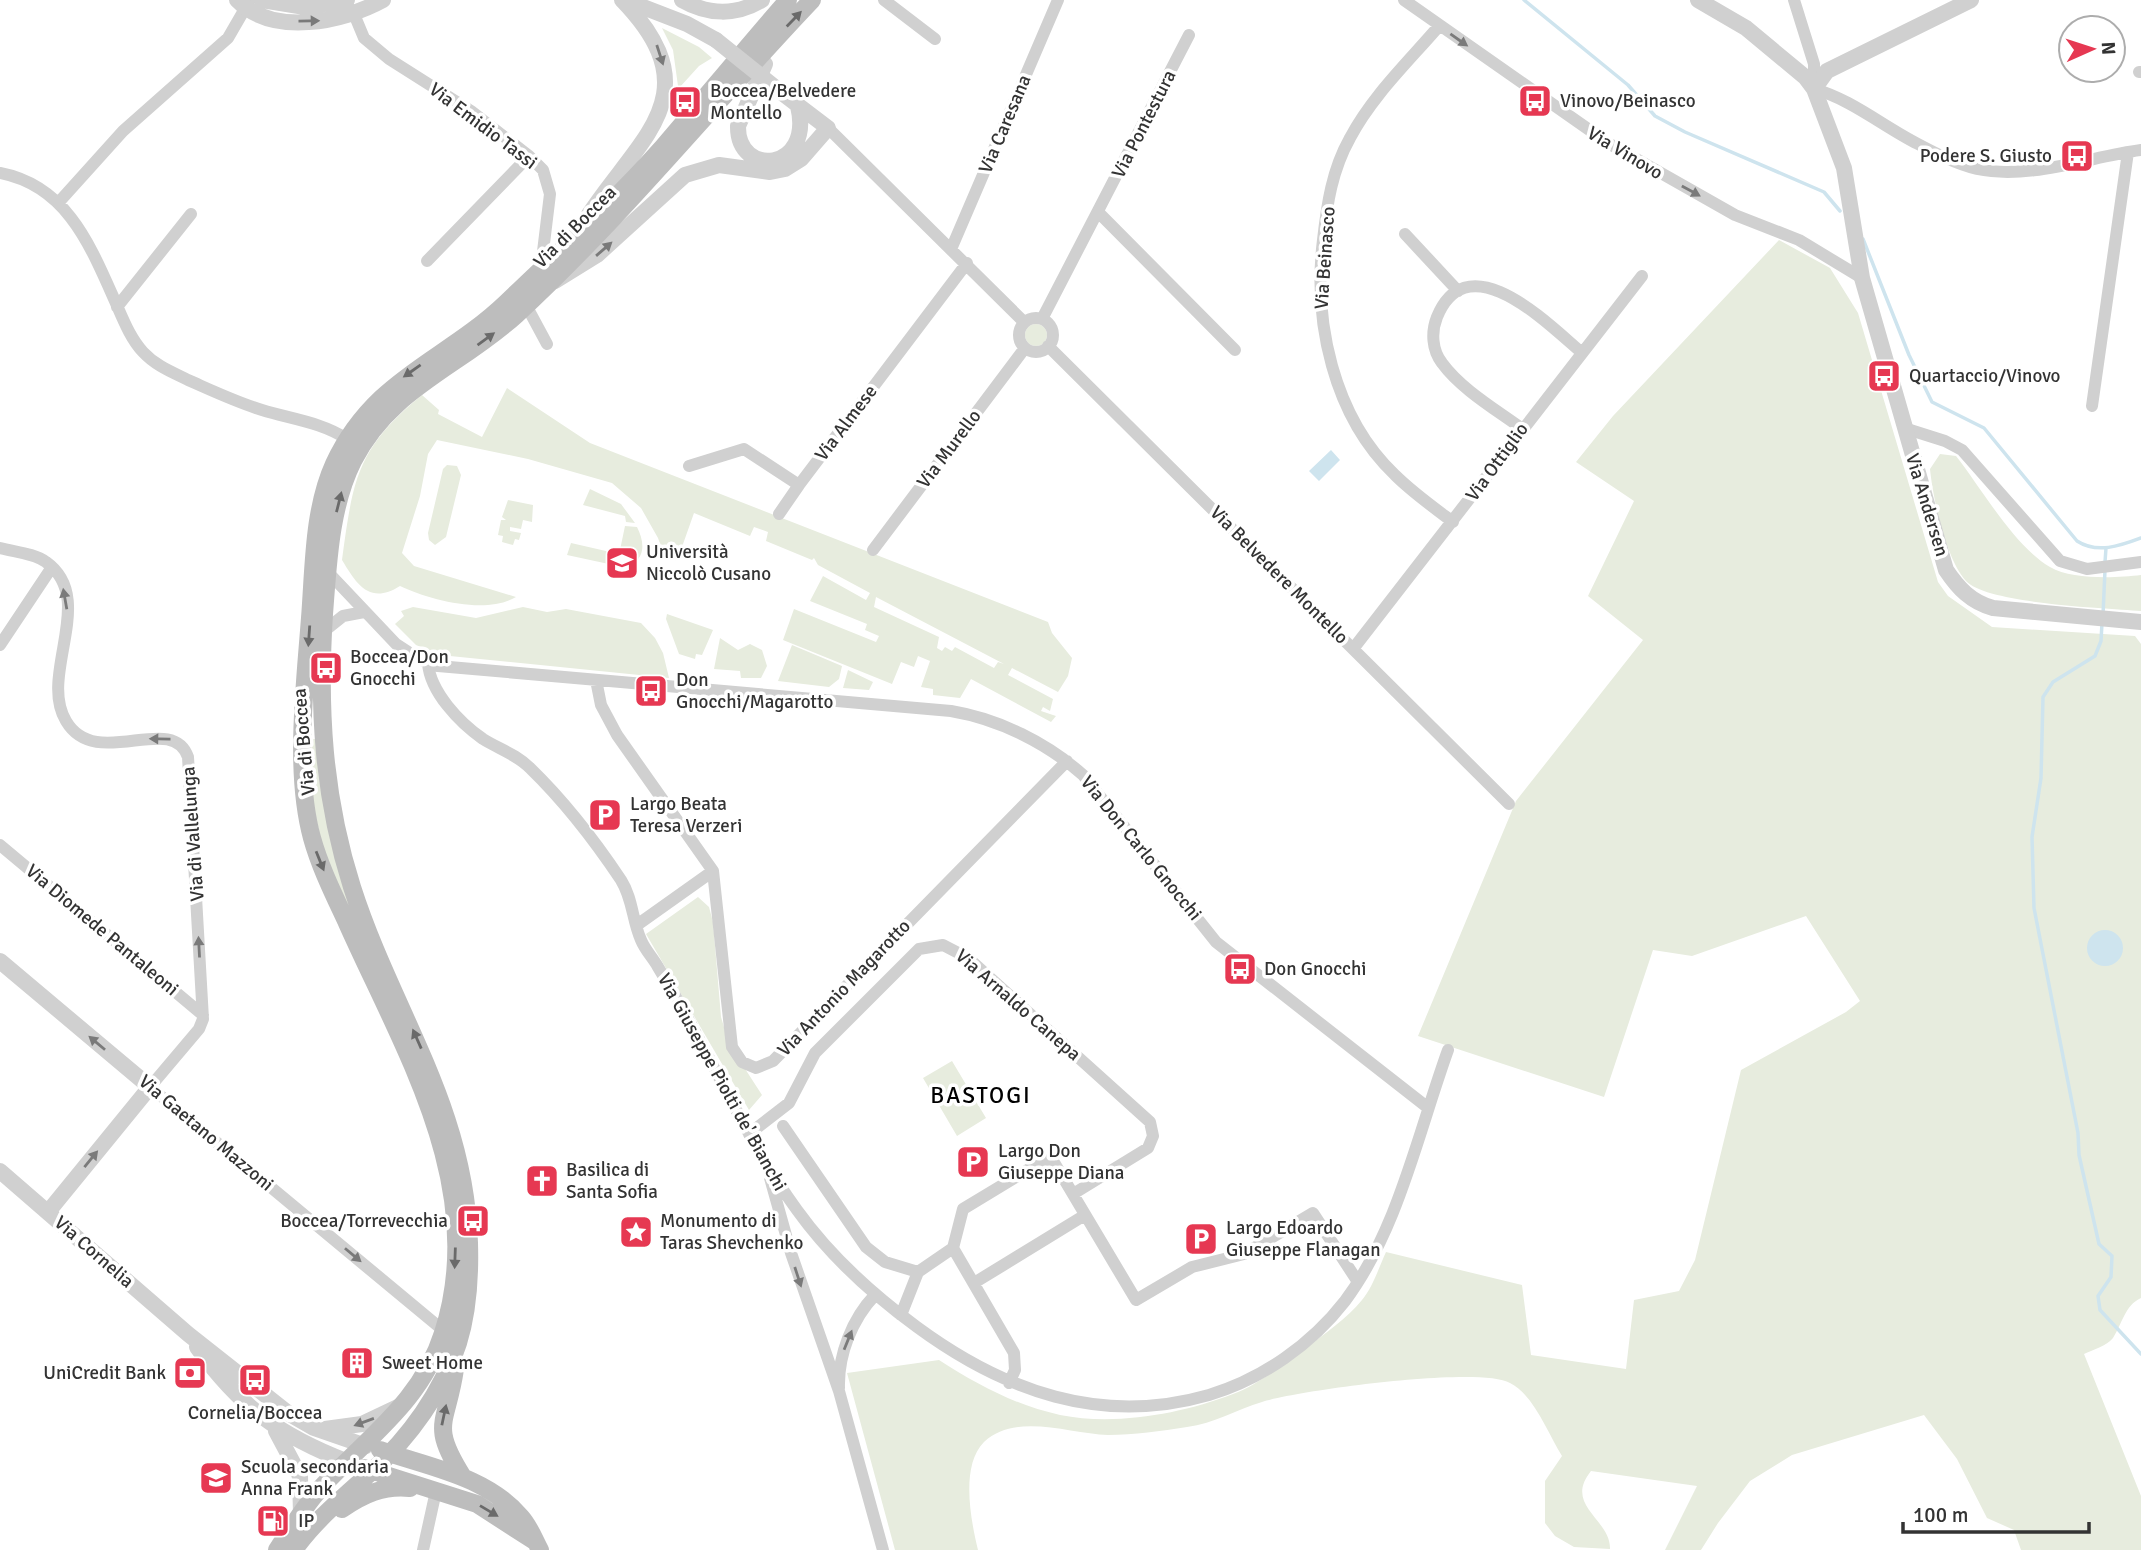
<svg xmlns="http://www.w3.org/2000/svg" width="2141" height="1550" font-family="Signika,sans-serif">
  <rect width="100%" height="100%" fill="#fff"/>
  <path fill="#e7ecde" fill-rule="evenodd" d="M 662,28 L 699,47 L 712,58 L 699,66 L 680,87 L 678,86 L 673,50 Z
    M 1779,240 L 1830,268 L 1858,313 L 1938,582 L 1948,596 L 1992,627 L 2135,636 L 2141,644 L 2141,1298 C 2125,1305 2122,1324 2113,1338 C 2107,1346 2092,1350 2084,1354 L 2141,1496 L 2141,1550 L 2021,1550 L 2014,1530 L 1987,1518 L 1957,1459 L 1924,1415 L 1792,1455 L 1750,1481 L 1718,1523 L 1701,1550 L 1665,1550 L 1697,1486 L 1591,1471 C 1563,1506 1611,1519 1610,1549 L 1574,1547 L 1555,1536 L 1545,1523 L 1545,1481 L 1562,1456 C 1548,1434 1534,1395 1510,1383 C 1479,1366 1301,1390 1262,1402 C 1237,1409 1214,1424 1187,1427 C 1161,1431 1134,1435 1108,1435 C 1070,1434 1016,1412 984,1442 C 960,1466 971,1521 978,1550 L 895,1550 L 847,1373 L 939,1360 C 978,1385 1015,1405 1060,1415 C 1115,1426 1181,1414 1233,1394 C 1260,1384 1282,1364 1305,1348 C 1325,1334 1347,1318 1362,1300 C 1373,1287 1379,1267 1386,1252 L 1522,1285 L 1531,1355 L 1626,1369 L 1634,1300 L 1679,1291 L 1695,1260 L 1741,1070 L 1846,1012 L 1860,1001 L 1806,916 L 1692,956 L 1653,950 L 1604,1097 L 1418,1036 L 1516,801 L 1643,640 L 1588,596 L 1634,501 L 1576,462 L 1613,416 Z
    M1025 335a11 11 0 1 1 22 0a11 11 0 1 1-22 0Z
    M 507,388 L 590,443 L 1048,622 L 1052,633 L 1072,658 L 1068,676 L 1058,692 L 1012,668 L 1008,675 L 1053,699 L 1050,711 L 1043,707 L 1041,711 L 1056,716 L 1051,722 L 971,679 L 960,698 L 933,695 L 933,689 L 921,687 L 930,661 L 918,656 L 914,667 L 901,662 L 892,684 L 783,640 L 794,609 L 876,642 L 879,636 L 865,630 L 867,624 L 810,601 L 823,576 L 866,600 L 870,593 L 818,565 L 814,558 L 812,560 L 766,541 L 768,532 L 754,527 L 750,536 L 694,513 L 677,561 L 664,555 L 658,538 L 641,508 L 612,483 L 528,459 L 437,440 L 428,454 L 420,496 L 402,553 L 414,566 L 516,597 C 486,615 430,600 400,586 C 370,605 357,585 342,560 C 353,480 356,449 422,395 L 439,410 L 438,414 L 482,437 ZM 876,597 L 1004,664 L 998,662 L 994,668 L 955,647 L 952,651 L 945,647 L 942,651 L 937,648 L 939,637 L 874,607 Z
    M 1940,454 L 1956,456 C 1982,489 2014,546 2050,567 C 2072,580 2116,578 2141,575 L 2141,611 C 2107,608 1987,604 1966,581 C 1946,559 1933,499 1930,469 Z
    M 447,465 L 457,466 L 461,475 L 446,537 L 435,545 L 429,540 L 428,533 L 443,469 Z
    M 590,489 L 621,504 L 635,523 L 626,522 L 625,516 L 583,505 Z
    M 508,500 L 533,505 L 532,522 L 523,520 L 521,529 L 510,527 L 510,531 L 521,533 L 519,540 L 515,539 L 513,545 L 502,542 L 503,536 L 498,535 L 501,520 L 506,520 L 502,517 Z
    M 625,526 L 637,527 C 643,539 646,553 635,562 L 620,550 Z
    M 571,543 L 619,554 L 632,565 L 618,566 L 567,555 Z
    M 413,607 L 476,618 L 523,607 L 547,612 L 566,609 L 641,623 L 655,638 L 663,653 L 669,678 L 440,655 L 416,645 L 395,624 L 404,616 L 401,611 Z
    M 667,614 L 713,630 L 702,655 L 696,654 L 695,659 L 679,654 L 666,619 Z
    M 720,638 L 738,650 L 750,644 L 762,650 L 767,666 L 761,678 L 741,678 L 740,671 L 714,669 Z
    M 792,645 L 842,666 L 839,679 L 829,687 L 778,681 Z
    M 848,670 L 873,682 L 869,690 L 843,688 Z
    M 311,739 L 316,739 C 322,817 342,875 367,947 L 325,858 L 313,804 Z
    M 698,897 L 709,907 L 713,922 L 721,1017 L 729,1044 L 762,1095 L 749,1110 L 646,934 Z
    M 952,1061 L 986,1118 L 957,1136 L 923,1078 Z"/>
  <path fill="#cee4ee" d="M 1331,450 L 1340,460 L 1319,481 L 1309,471 Z
    M2087 948a18 18 0 1 1 36 0a18 18 0 1 1-36 0Z"/>
  <g fill="none" stroke-linecap="round" stroke-linejoin="round">
    <path stroke="#cee4ee" stroke-width="3.5" d="M 1524,0 L 1628,85 L 1655,116 L 1685,132 L 1824,192 L 1840,211
      M 1863,239 L 1909,355 L 1932,402 L 1984,428 L 2077,541 C 2097,554 2120,546 2141,538
      M 2105,562 L 2106,548
      M 2103,615 L 2105,570
      M 2102,623 L 2101,641 L 2095,656 L 2053,682 L 2043,697 L 2041,778 L 2032,837 L 2034,908 L 2078,1133 L 2079,1155 L 2099,1244 L 2112,1256 L 2111,1277 L 2098,1296 L 2100,1310 L 2141,1354"/>
    <path stroke="#d0d0d0" stroke-width="12" d="M 884,0 L 935,39
      M 1404,0 L 1608,143 L 1735,215 L 1799,240 L 1862,278
      M 1794,0 L 1814,64 L 1814,89 C 1851,99 1884,127 1918,144 C 1937,154 1956,164 1977,169 C 2030,180 2089,157 2141,150
      M 354,14 L 364,38 L 389,59 L 471,111 L 529,156 L 543,170 L 550,194 L 541,268
      M 1439,26 C 1409,61 1372,96 1350,138 C 1332,170 1327,204 1323,240 C 1313,321 1333,416 1395,475 C 1412,492 1433,507 1453,522
      M 2139,72 L 2141,72
      M 828,128 L 1024,322
      M 0,173 C 67,186 90,245 115,301 C 123,319 130,338 143,352 C 156,366 172,372 188,380 C 213,391 236,402 262,410 C 291,419 321,422 347,439
      M 59,202 L 123,131 L 228,38 L 250,0
      M 1099,213 L 1235,350
      M 1405,234 L 1458,291
      M 952,247 L 1058,0
      M 427,261 L 529,156
      M 526,305 L 547,344
      M 117,307 L 191,214
      M1019 335a17 17 0 1 1 34 0a17 17 0 1 1-34 0Z
      M 1042,319 L 1189,35
      M 1048,346 L 1509,804
      M 2092,406 L 2128,152
      M 1521,428 C 1495,409 1461,389 1442,363 C 1432,350 1431,332 1437,317 C 1468,242 1548,324 1581,352
      M 1904,428 L 1945,441 L 1962,450 L 2060,561 L 2087,569 L 2141,562
      M 689,466 L 744,449 L 799,485 L 967,263
      M 779,514 L 799,485
      M 0,548 C 14,552 34,553 46,562 C 98,599 38,675 66,721 C 96,772 172,711 188,757 L 203,1019 L 199,1029 L 150,1087 L 444,1331
      M 873,550 L 1025,348
      M 325,569 L 396,644 L 419,659 L 438,666 L 951,711 C 999,719 1047,743 1083,775 L 1216,942 L 1427,1107
      M 323,632 L 343,616 L 364,612
      M 0,645 L 52,567
      M 1353,649 L 1642,276
      M 428,663 C 430,692 460,723 483,739 C 499,749 516,754 530,768 C 564,801 595,841 621,880 C 633,899 632,920 641,940 C 645,950 653,958 658,967 C 671,988 683,1009 694,1030 C 727,1091 756,1154 797,1210 C 830,1256 872,1294 917,1327 C 1004,1391 1101,1426 1209,1395 C 1262,1379 1311,1345 1345,1301 C 1398,1230 1418,1133 1448,1050
      M 596,680 L 601,705 L 617,735 L 713,871 L 732,1047 L 742,1062 L 756,1068 L 773,1061 L 1067,761
      M 0,845 L 203,1015
      M 637,925 L 713,871
      M 783,1126 L 866,1247 L 885,1262 L 918,1272
      M 749,1134 L 789,1103 L 815,1053 L 919,949 L 943,945 L 968,958 L 1150,1122 L 1153,1136 L 1148,1148 L 1073,1194
      M 770,1178 L 791,1253 L 839,1391 L 883,1550
      M 953,1248 L 1014,1353 L 1015,1370 L 1009,1383
      M 974,1283 L 1085,1215
      M 901,1315 L 918,1272 L 953,1248 L 963,1209 L 1044,1160 L 1055,1164 L 1136,1300 L 1192,1267 L 1244,1254 L 1313,1213 L 1358,1282
      M 839,1388 C 838,1355 852,1319 875,1295
      M 423,1550 L 436,1491"/>
    <path stroke="#d0d0d0" stroke-width="16" d="M 237,0 C 273,37 343,22 383,0
      M 262,0 L 305,7 L 347,0
      M 625,0 L 687,24 L 716,40
      M 682,0 C 708,15 736,16 762,0
      M 1698,0 L 1746,28 L 1805,77 L 1814,89 L 1844,168 L 1862,278 L 1946,570 C 1958,588 1971,602 1993,608 L 2141,622
      M 765,64 L 738,126 C 737,178 814,172 798,106
      M 1814,89 L 1827,71 L 1971,0
      M 584,222 C 636,139 715,96 622,0
      M 555,281 L 597,255 L 685,175 L 719,165 L 770,172 L 785,169 L 801,159 L 828,128 L 782,93
      M 0,961 L 150,1087 L 48,1212
      M 0,1171 L 188,1334 L 288,1413 L 314,1428 L 366,1446
      M 197,1347 C 240,1407 280,1436 348,1462
      M 325,1429 L 362,1424 L 400,1406
      M 276,1431 L 300,1476 L 301,1514"/>
    <path stroke="#bdbdbd" stroke-width="18" d="M 455,1369 C 447,1425 429,1423 463,1477
      M 380,1450 C 428,1467 487,1476 521,1517 C 530,1527 534,1539 540,1550
      M 364,1468 L 477,1504 L 536,1542
      M 342,1509 C 363,1495 383,1485 410,1488
      M 277,1550 C 290,1530 303,1508 319,1490 C 366,1438 421,1403 443,1333 C 490,1188 404,1051 347,923 C 334,895 320,867 312,838 C 294,772 305,686 310,618 C 314,568 313,510 334,464 C 374,378 444,362 506,303 C 559,252 614,202 663,147 C 705,98 746,48 788,0
      M 294,1550 C 315,1520 344,1497 371,1472 C 409,1438 443,1391 458,1343 C 468,1311 470,1276 469,1243 C 465,1105 392,1012 352,887 C 323,796 318,708 324,614 C 328,563 330,507 353,461 C 390,388 459,367 516,315 C 622,217 713,104 812,0"/>
    <path stroke="#d0d0d0" stroke-width="16" d="M 716,40 L 782,93"/>
  </g>
  <defs><path id="oneway-solid" d="M-6-.8H1V-3.2L6.5 0L1 3.2V.8H-6Z" transform="scale(1.75)"/></defs>
  <g fill="#6a6a6a">
    <use href="#oneway-solid" transform="translate(794 19) rotate(-46)"/>
    <use href="#oneway-solid" transform="translate(486 339) rotate(-36)"/>
    <use href="#oneway-solid" transform="translate(412 371) rotate(145)"/>
    <use href="#oneway-solid" transform="translate(339 502) rotate(-76)"/>
    <use href="#oneway-solid" transform="translate(309 636) rotate(94)"/>
    <use href="#oneway-solid" transform="translate(320 861) rotate(68)"/>
    <use href="#oneway-solid" transform="translate(417 1039) rotate(-114)"/>
    <use href="#oneway-solid" transform="translate(455 1258) rotate(92)"/>
    <use href="#oneway-solid" transform="translate(444 1415) rotate(-78)"/>
    <use href="#oneway-solid" transform="translate(489 1511) rotate(31)"/>
  </g>
  <g fill="#7a7a7a">
    <use href="#oneway-solid" transform="translate(309 21) rotate(-1)"/>
    <use href="#oneway-solid" transform="translate(1459 40) rotate(35)"/>
    <use href="#oneway-solid" transform="translate(660 55) rotate(72)"/>
    <use href="#oneway-solid" transform="translate(1691 191) rotate(29)"/>
    <use href="#oneway-solid" transform="translate(604 249) rotate(-41)"/>
    <use href="#oneway-solid" transform="translate(65 599) rotate(-100)"/>
    <use href="#oneway-solid" transform="translate(160 739) rotate(-179)"/>
    <use href="#oneway-solid" transform="translate(199 947) rotate(-93)"/>
    <use href="#oneway-solid" transform="translate(97 1043) rotate(-140)"/>
    <use href="#oneway-solid" transform="translate(91 1159) rotate(-51)"/>
    <use href="#oneway-solid" transform="translate(353 1255) rotate(40)"/>
    <use href="#oneway-solid" transform="translate(798 1277) rotate(72)"/>
    <use href="#oneway-solid" transform="translate(848 1340) rotate(-68)"/>
    <use href="#oneway-solid" transform="translate(364 1422) rotate(160)"/>
  </g>
  <defs>
    <symbol id="bus-square" viewBox="-11 -11 22 22"><rect x="-9" y="-9" width="18" height="18" rx="4" fill="#e63852" stroke="#fff"/><path d="M-5-6H5V4H4V6H2V4H-2V6H-4V4H-5ZM-3.5-4V0h7V-4ZM-3.5 1.2v1.5H-2V1.2ZM2 1.2v1.5H3.5V1.2Z" fill="#fff"/></symbol>
    <symbol id="university-square" viewBox="-11 -11 22 22"><rect x="-9" y="-9" width="18" height="18" rx="4" fill="#e63852" stroke="#fff"/><path d="M0-5L7-2L0 1L-7-2ZM-4 1L0 2.5L4 1V4Q0 6-4 4Z" fill="#fff"/></symbol>
    <symbol id="parking-square" viewBox="-11 -11 22 22"><rect x="-9" y="-9" width="18" height="18" rx="4" fill="#e63852" stroke="#fff"/><path d="M-3.5-5.5H1a3.5 3.5 0 0 1 0 7H-1V5.5H-3.5ZM-1-3.4V-.6H.8a1.4 1.4 0 0 0 0-2.8Z" fill="#fff"/></symbol>
    <symbol id="church-square" viewBox="-11 -11 22 22"><rect x="-9" y="-9" width="18" height="18" rx="4" fill="#e63852" stroke="#fff"/><path d="M-1.2-6h2.4v3.5h3.3v2.4h-3.3V6h-2.4V-.1h-3.3v-2.4h3.3Z" fill="#fff"/></symbol>
    <symbol id="sight-square" viewBox="-11 -11 22 22"><rect x="-9" y="-9" width="18" height="18" rx="4" fill="#e63852" stroke="#fff"/><path d="M0-6L1.8-2.2L6-1.7L2.9 1.2L3.7 5.4L0 3.3L-3.7 5.4L-2.9 1.2L-6-1.7L-1.8-2.2Z" fill="#fff"/></symbol>
    <symbol id="building-square" viewBox="-11 -11 22 22"><rect x="-9" y="-9" width="18" height="18" rx="4" fill="#e63852" stroke="#fff"/><path d="M-4-6H4V6H1V3H-1V6H-4ZM-2.5-4.3h1.7v1.8h-1.7ZM.8-4.3h1.7v1.8H.8ZM-2.5-1h1.7V.8h-1.7ZM.8-1h1.7V.8H.8Z" fill="#fff"/></symbol>
    <symbol id="bank-square" viewBox="-11 -11 22 22"><rect x="-9" y="-9" width="18" height="18" rx="4" fill="#e63852" stroke="#fff"/><path d="M-6-4H6V4H-6ZM0-2.3a2.3 2.3 0 1 0 0 4.6a2.3 2.3 0 1 0 0-4.6Z" fill="#fff"/></symbol>
    <symbol id="school-square" viewBox="-11 -11 22 22"><rect x="-9" y="-9" width="18" height="18" rx="4" fill="#e63852" stroke="#fff"/><path d="M0-5L7-2L0 1L-7-2ZM-4 1L0 2.5L4 1V4Q0 6-4 4Z" fill="#fff"/></symbol>
    <symbol id="fuel-square" viewBox="-11 -11 22 22"><rect x="-9" y="-9" width="18" height="18" rx="4" fill="#e63852" stroke="#fff"/><path d="M-5.5-6h7V0h2V4h1.3V-2.5L3-4.5l.8-.8L6-3V5H2.5V1h-1V6h-7ZM-4.2-4.7v3.2H.2V-4.7Z" fill="#fff"/></symbol>
  </defs>
  <g fill-rule="evenodd">
    <use href="#bus-square" x="1516" y="82" width="38" height="38"/>
    <use href="#bus-square" x="666" y="83" width="38" height="38"/>
    <use href="#bus-square" x="2058" y="137" width="38" height="38"/>
    <use href="#bus-square" x="1865" y="357" width="38" height="38"/>
    <use href="#university-square" x="603" y="544" width="38" height="38"/>
    <use href="#bus-square" x="307" y="649" width="38" height="38"/>
    <use href="#bus-square" x="632" y="672" width="38" height="38"/>
    <use href="#parking-square" x="586" y="796" width="38" height="38"/>
    <use href="#bus-square" x="1221" y="950" width="38" height="38"/>
    <use href="#parking-square" x="954" y="1143" width="38" height="38"/>
    <use href="#church-square" x="523" y="1162" width="38" height="38"/>
    <use href="#bus-square" x="454" y="1202" width="38" height="38"/>
    <use href="#sight-square" x="617" y="1213" width="38" height="38"/>
    <use href="#parking-square" x="1182" y="1220" width="38" height="38"/>
    <use href="#building-square" x="338" y="1344" width="38" height="38"/>
    <use href="#bank-square" x="171" y="1354" width="38" height="38"/>
    <use href="#bus-square" x="236" y="1361" width="38" height="38"/>
    <use href="#school-square" x="197" y="1459" width="38" height="38"/>
    <use href="#fuel-square" x="254" y="1502" width="38" height="38"/>
  </g>
  <g text-anchor="middle" dominant-baseline="central" stroke-width="7" stroke-linejoin="round" paint-order="stroke">
    <g font-size="19" fill="#333" stroke="#fff" text-anchor="start">
      <text x="710" y="91">Boccea/Belvedere<tspan x="710" dy="22">Montello</tspan></text>
      <text x="1560" y="101">Vinovo/Beinasco</text>
      <text x="2052" y="156" text-anchor="end">Podere S. Giusto</text>
      <text x="1909" y="376">Quartaccio/Vinovo</text>
      <text x="646" y="552">Università<tspan x="646" dy="22">Niccolò Cusano</tspan></text>
      <text x="350" y="657">Boccea/Don<tspan x="350" dy="22">Gnocchi</tspan></text>
      <text x="676" y="680">Don<tspan x="676" dy="22">Gnocchi/Magarotto</tspan></text>
      <text x="630" y="804">Largo Beata<tspan x="630" dy="22">Teresa Verzeri</tspan></text>
      <text x="1264" y="969">Don Gnocchi</text>
      <text x="998" y="1151">Largo Don<tspan x="998" dy="22">Giuseppe Diana</tspan></text>
      <text x="566" y="1170">Basilica di<tspan x="566" dy="22">Santa Sofia</tspan></text>
      <text x="448" y="1221" text-anchor="end">Boccea/Torrevecchia</text>
      <text x="660" y="1221">Monumento di<tspan x="660" dy="22">Taras Shevchenko</tspan></text>
      <text x="1226" y="1228">Largo Edoardo<tspan x="1226" dy="22">Giuseppe Flanagan</tspan></text>
      <text x="382" y="1363">Sweet Home</text>
      <text x="166" y="1373" text-anchor="end">UniCredit Bank</text>
      <text x="255" y="1413" text-anchor="middle">Cornelia/Boccea</text>
      <text x="241" y="1467">Scuola secondaria<tspan x="241" dy="22">Anna Frank</tspan></text>
      <text x="298" y="1521">IP</text>
    </g>
    <g font-size="19" fill="#333" stroke="#fff">
      <text transform="translate(1005 124) rotate(-67)">Via Caresana</text>
      <text transform="translate(1144 124) rotate(-63)">Via Pontestura</text>
      <text transform="translate(483 126) rotate(37)">Via Emidio Tassi</text>
      <text transform="translate(1625 153) rotate(31)">Via Vinovo</text>
      <text transform="translate(575 227) rotate(-45)">Via di Boccea</text>
      <text transform="translate(1325 258) rotate(-86)">Via Beinasco</text>
      <text transform="translate(846 423) rotate(-53)">Via Almese</text>
      <text transform="translate(949 449) rotate(-53)">Via Murello</text>
      <text transform="translate(1497 462) rotate(-54)">Via Ottiglio</text>
      <text transform="translate(1927 505) rotate(73)">Via Andersen</text>
      <text transform="translate(1279 575) rotate(45)">Via Belvedere Montello</text>
      <text transform="translate(304 742) rotate(-95)">Via di Boccea</text>
      <text transform="translate(193 834) rotate(-94)">Via di Vallelunga</text>
      <text transform="translate(1141 848) rotate(51)">Via Don Carlo Gnocchi</text>
      <text transform="translate(102 930) rotate(40)">Via Diomede Pantaleoni</text>
      <text transform="translate(844 988) rotate(-46)">Via Antonio Magarotto</text>
      <text transform="translate(1018 1005) rotate(41)">Via Arnaldo Canepa</text>
      <text transform="translate(722 1082) rotate(61)">Via Giuseppe Piolti de' Bianchi</text>
      <text transform="translate(206 1133) rotate(40)">Via Gaetano Mazzoni</text>
      <text transform="translate(94 1252) rotate(41)">Via Cornelia</text>
    </g>
    <g font-size="23" letter-spacing="2" fill="#000" stroke="#fff">
      <text x="981" y="1095">BASTOGI</text>
    </g>
  </g>
  <g transform="translate(2092 49) rotate(87)"><circle r="33" fill="#ffffff" stroke="#adadad" stroke-width="2"/>
  <path d="M0-5L12 26L0 18L-12 26Z" fill="#e63852"/>
  <text y="-10" font-size="19" font-weight="bold" text-anchor="middle" fill="#333333">N</text>
  </g>
  <path d="M1903 1522v10h186v-10" fill="none" stroke="#333333" stroke-width="3.5"/>
  <text x="1913" y="1522" font-size="21" fill="#333333" stroke="#ffffff" stroke-width="5" paint-order="stroke">100 m</text>
</svg>
